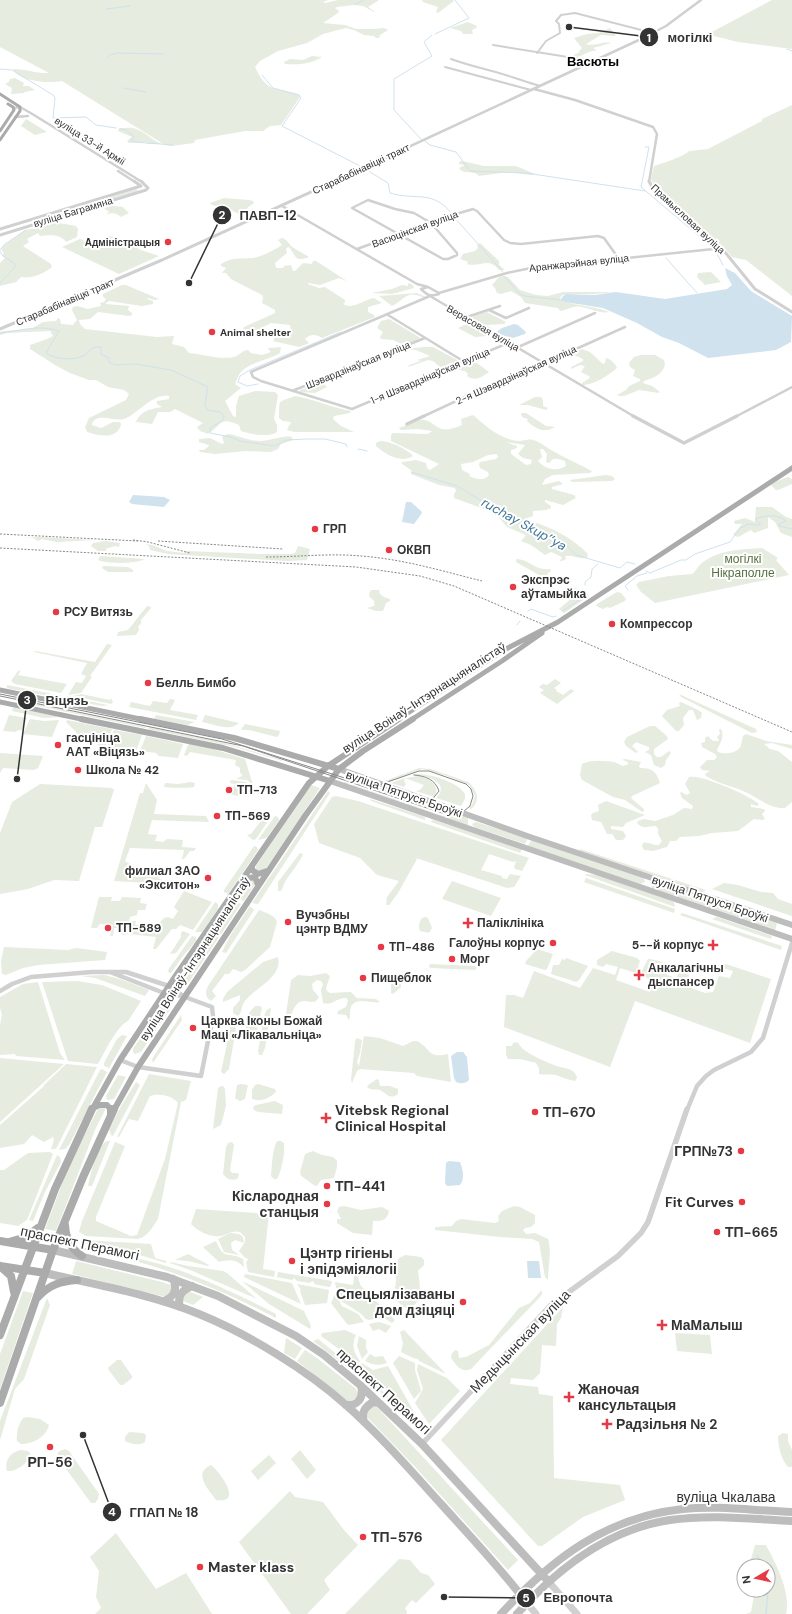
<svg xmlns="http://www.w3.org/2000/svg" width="792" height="1614" font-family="'DM Sans',sans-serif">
  <rect width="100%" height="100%" fill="#fff"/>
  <path fill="#e6ecdf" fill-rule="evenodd" d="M 0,0 L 328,0 L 323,2 L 325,3 L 338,0 L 379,0 L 368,7 L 375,12 L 374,12 L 363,6 L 354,5 L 337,7 L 335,8 L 339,11 L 338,13 L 323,23 L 345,25 L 356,29 L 374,29 L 384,28 L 388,30 L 380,35 L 379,38 L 376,38 L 374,36 L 364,35 L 354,30 L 346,28 L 338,30 L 323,34 L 307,43 L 278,51 L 260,61 L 255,67 C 268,95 276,86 299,95 L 300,97 L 281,125 L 270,126 L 263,131 L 245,131 L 195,140 L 194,143 L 171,146 L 165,145 L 62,81 C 49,84 18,81 13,69 C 22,68 38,74 49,73 L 0,47 Z
    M 422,0 L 453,0 L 454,1 L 438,13 L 436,12 L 438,7 L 423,2 Z
    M 772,0 L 792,0 L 792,49 L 738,42 L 710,35 L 710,33 Z
    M 468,22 L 477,26 L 476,28 L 472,30 L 473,34 L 463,34 L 461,31 L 450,28 Z
    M 610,28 L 616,36 L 601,35 L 586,44 C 594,47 603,41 611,43 L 593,48 L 596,50 L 596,51 C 589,49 580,60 571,56 L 578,53 L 582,48 L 574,38 L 587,34 L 599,33 Z
    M 312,56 L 322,57 C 311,64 298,65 285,64 L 284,62 L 290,59 L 303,60 Z
    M 15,78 L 24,83 L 23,86 L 29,86 L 35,90 L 25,92 L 24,93 L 11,94 L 12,88 L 5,84 L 9,82 L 10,79 Z
    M 792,105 L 792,296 L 746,260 L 732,257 L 723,246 L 655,187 L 651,179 L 654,166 C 661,164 685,156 689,151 L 708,149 L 762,121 L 762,119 Z
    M 26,119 L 47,132 L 35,135 L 21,126 Z
    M 122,128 C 126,128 132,127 136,129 C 146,132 152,141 162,144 L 145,144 L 149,143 L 147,142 L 129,143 L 127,141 L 132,137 L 118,131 L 119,128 Z
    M 462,161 L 484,166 L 516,166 L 535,174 L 531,175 L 508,172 L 479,176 C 473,169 464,176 459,168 L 465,165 L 459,164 L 459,162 Z
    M 136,189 L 138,191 L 67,213 L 64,212 Z
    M 224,198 L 249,200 L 253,201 L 254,203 L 247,208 L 248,213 C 237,217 233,209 224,206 C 218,204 214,208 210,203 Z
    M 106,205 L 123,207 L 129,213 L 121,217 C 115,212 113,213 106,214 L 109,212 L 104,208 Z
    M 53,222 L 76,226 L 78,229 L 77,237 L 66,242 C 61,234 49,235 40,236 L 38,233 L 27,239 L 29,242 L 23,246 L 51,264 L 52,267 C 43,274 31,279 21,277 L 16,282 L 0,286 L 0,263 L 5,258 L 2,256 L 4,253 L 2,251 L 2,247 L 25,230 L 37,228 Z
    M 109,236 L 135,243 L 138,249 L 159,256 L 119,274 L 62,247 L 80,239 L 89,243 Z
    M 282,238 L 286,240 L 292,247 L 309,257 C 294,263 296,255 289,247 L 286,248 L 287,253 L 275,263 L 276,268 L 283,268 L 284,266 L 291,265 L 293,271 L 295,271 L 303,263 L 312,264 L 313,261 L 316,261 L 347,281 L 339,278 L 320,285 L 308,283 L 308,284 L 319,288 L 325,287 L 345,300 L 345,302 L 343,304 C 353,310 363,300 374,298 L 382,303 L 368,307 L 368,312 L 374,315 L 375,317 L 322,338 C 316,334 310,334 305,339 L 309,343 L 299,347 L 273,341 L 276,335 L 275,332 L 280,331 L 283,332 L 291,330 L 290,325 L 271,323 L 253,332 L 243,329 L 244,327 L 275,313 L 275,310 L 262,303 L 263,298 L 262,295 L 231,279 L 226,273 L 222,273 L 226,268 L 221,266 L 221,264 C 233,257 239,259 252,258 C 262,257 274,250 282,245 L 278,240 Z
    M 480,243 L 499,261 L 499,265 L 504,269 L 504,270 L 499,270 C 488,256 480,268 467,264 L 468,262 L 460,259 L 463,254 L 475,251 L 478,248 L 477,245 Z
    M 711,272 L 721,282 L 705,285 L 697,277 L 698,273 Z
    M 503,276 L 508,277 L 520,290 L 536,295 L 548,296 L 563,292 L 614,292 L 594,294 L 566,294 L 561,296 L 560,299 C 567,305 596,306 609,312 C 601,314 589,308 581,307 C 574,305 567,310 560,311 L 558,308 L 525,303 L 521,297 L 511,291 L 501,294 L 497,293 L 495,288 L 492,285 L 499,277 Z
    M 408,283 L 413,285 L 414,288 L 392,294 L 372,293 L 392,289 L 402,285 L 408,286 Z
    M 122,285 L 126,285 L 159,299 L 155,300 L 148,298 L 147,299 L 153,301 L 153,304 L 142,306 L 109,301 L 106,303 L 106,304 L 129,306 L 128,310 L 132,313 L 132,315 L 129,316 L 98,312 L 90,319 L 79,320 L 80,324 L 85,329 L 157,337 L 174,336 L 172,344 L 184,347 L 189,353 C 203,354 219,360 234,357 C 239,356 242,350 248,350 L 251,353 L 262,355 L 271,352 L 268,349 L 269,348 L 281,347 L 280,353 C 269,360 250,362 241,372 C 238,375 237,380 235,384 L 241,388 L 225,401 L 233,416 L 236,417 L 236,406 L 239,396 L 255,391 L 275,392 L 278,395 L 274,419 L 277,425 L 277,432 C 268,438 251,434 241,431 L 239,425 C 219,416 222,425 208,434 L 200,431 L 197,427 L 203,423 L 175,409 L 170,412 L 158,412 L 152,424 L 136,422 C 141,410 152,409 162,407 L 157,404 L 157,401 L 169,399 L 169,396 C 152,393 138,414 124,419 C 113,422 99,412 92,423 L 92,425 L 101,428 L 113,422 L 120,422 L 121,424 C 118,440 99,436 87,432 L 85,427 L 89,418 L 126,400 L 129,394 L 124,390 L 108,387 L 96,380 L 89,380 L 70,373 L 55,365 L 30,349 L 30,345 L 47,339 L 53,336 L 50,331 L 7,333 L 0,335 L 0,332 L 4,331 L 31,329 L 43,322 L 56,321 L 58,318 L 60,319 L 61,324 L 73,325 L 77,320 L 72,310 L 73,307 L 77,306 L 88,309 L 101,306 L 100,303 L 104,302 L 106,299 L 103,297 L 103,294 Z
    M 417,293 L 426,297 L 424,298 C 406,289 405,300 392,306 L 379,296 Z
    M 487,312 L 506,322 L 504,324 L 486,325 L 493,329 L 490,331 L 471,319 L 474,316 Z
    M 389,319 L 419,337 L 420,339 L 404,345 L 393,340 L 381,339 L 380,337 L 383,332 L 377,328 L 381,321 Z
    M 470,324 L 484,332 L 487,336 L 475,337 L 458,328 L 464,325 Z
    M 423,347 L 433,347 L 457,360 L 458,363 L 440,367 L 433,361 L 428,360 L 408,367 L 409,365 L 421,361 L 417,360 L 430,356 L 416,350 L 407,349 Z
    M 582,349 L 590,352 L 603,364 L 605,363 L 606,358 C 609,358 616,364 617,368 C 609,375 594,385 583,385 L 582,383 L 590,378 L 589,376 L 581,372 L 585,366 L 580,365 L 571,369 L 571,367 L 583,361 L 583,359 L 574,355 L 574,353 Z
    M 641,355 L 655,355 L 664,360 L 665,365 C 662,375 653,378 644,381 L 643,383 L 652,386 L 659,391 L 659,393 L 639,390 L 624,396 L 619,396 L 617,395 L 626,390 L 629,386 L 640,381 L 640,379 L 633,376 L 635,370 L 630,367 L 629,363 L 634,357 Z
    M 470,361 L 472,363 L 477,363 L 489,372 C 482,377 475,382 467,376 L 468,374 L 465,371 L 459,370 L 458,367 Z
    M 318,384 L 324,384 L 327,387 L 315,393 L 300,392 L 300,390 Z
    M 295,396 C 314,399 332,408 351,411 L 350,413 L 334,416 L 333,419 L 341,426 L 354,432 L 294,432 L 287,430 L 291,422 L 283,421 L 279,418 C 280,399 276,403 295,396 Z
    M 535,397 L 541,397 L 543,400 L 543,406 L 548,408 L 546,410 L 528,405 L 519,405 Z
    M 522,413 L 526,413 L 546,426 L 555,427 C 543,434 535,428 527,421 L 528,419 L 522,417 L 521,414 Z
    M 473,415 C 487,427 500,439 518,441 C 526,441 529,437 538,442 C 543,444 547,448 551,450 C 565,458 579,464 592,471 L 590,473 L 553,475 L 545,479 L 542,485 L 559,481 L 563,484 L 552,487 L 552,489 L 574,495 L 576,498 L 563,505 L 545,500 L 545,502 L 551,506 L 551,508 L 546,510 L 533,511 L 533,516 L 524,519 L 524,521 C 527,522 531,521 533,522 C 554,528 573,539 588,554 L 587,558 C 579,559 572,555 565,556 L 566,559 L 562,561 L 560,561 L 562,557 L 551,552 L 545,555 L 531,545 L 521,541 L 526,535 L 507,527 L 495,513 L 454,498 L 454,494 L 456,491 L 455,488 L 439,485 L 411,474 L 412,471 L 401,463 L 403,462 L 416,460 L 426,463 L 427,468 L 430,470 L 439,464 L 391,441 L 391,435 L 393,433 L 428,434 L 432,431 L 418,429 L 401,430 L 399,428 C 406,426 414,420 420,420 C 437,418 433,438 462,425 L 461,419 ZM 505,442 L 525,445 L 518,454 L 523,458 L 532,460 L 531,464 L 526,465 L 511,454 L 511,450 L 517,448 L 517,446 ZM 540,449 L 543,449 L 547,454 L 546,462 L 549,463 L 553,459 C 557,458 561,460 565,461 L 566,466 C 556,472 545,469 538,461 L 542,457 ZM 497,454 L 498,457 L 496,459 L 480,462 L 479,464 L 480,468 L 488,472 L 489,475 C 484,482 476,479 469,476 L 470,474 L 462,470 L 461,464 L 473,462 L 488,455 Z
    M 229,434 C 240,436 249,441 260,441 C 271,441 282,435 292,437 L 293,440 L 281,444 L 278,449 L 271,452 L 245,451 L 215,454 L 200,452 L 199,450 L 204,450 L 209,446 L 209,445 L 199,442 L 199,439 L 210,438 L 222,444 L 224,443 L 222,436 Z
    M 380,441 C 390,441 407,449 413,456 C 401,464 385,454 376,446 L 376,443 Z
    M 606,475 L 612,476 L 615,479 L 612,481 L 572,482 L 570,480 Z
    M 788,477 L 792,479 L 792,484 L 778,490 L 776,490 L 771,485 L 777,481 Z
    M 756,507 L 772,507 L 786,517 L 792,519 L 792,537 L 781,533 L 775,522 L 768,517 L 768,528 L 754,533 L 751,530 L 738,537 L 733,535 L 742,524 L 735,524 L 734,521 L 745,518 L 755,522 Z
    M 40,537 L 94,540 L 57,542 L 42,539 L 38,541 L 33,538 L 23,538 Z
    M 105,541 L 120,543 L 119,547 L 115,546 L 105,549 L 107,550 L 105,551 L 98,551 L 91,546 L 93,543 Z
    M 146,544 L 152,545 L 167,551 L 184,553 L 186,551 L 260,554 L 292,554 L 295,553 L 298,546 L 310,549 L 307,560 L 287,561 L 168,554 L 150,550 L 149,546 Z
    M 762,548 L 778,558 L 776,560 L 789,575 L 655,603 L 641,592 L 636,585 L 639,582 L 669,576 L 692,574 C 696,571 698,566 702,563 C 718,550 743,549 762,548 Z
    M 100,556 L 145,559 C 136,564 107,564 98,560 Z
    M 516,559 C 529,559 535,571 550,569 L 551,571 L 547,574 L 549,578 L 546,579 L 516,562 Z
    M 103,566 L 128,567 L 133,570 L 133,572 L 108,572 L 102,568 Z
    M 565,588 C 572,587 586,589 589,596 L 564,613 L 559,609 L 572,598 L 571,595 Z
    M 372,590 L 379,590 L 380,594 L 384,597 L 390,599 L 390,601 L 386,603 L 383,611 L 376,611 L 367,608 L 374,606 C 376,600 372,600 369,596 L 370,591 Z
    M 617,592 L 621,593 L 626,599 L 625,601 L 610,608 L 607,607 L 603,609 L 596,606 L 597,604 Z
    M 147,606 L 151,607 L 151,608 L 141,620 L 141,624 L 138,626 L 139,630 L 136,635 L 117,636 L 118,632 L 128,630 Z
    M 107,644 L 112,645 L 90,676 L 92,677 L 81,693 L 68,695 L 76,682 L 82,683 L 86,676 L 81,674 L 87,663 L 34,652 L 35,651 L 95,662 Z
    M 21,670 L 18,675 L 67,684 L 61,693 L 15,684 L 11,681 L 18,671 Z
    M 555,679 L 561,683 L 554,688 L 557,690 L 556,691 L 563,695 L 571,689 L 574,691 L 557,704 L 540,693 L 544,690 L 539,687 L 543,684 L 547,685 Z
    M 7,685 L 108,705 L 102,706 L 11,689 L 7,688 Z
    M 81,694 L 110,700 L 111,698 L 113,702 L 111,704 L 73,696 Z
    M 679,694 L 747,725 L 756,729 L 757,732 L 752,733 L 746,730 L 681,697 Z
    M 170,699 L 175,700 L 170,710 L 198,715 L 196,720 L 129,707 L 131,702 L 150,706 L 153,701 L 167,703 Z
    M 681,702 L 698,710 L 702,713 L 701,718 L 697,720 L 693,710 L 689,710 L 683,718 L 684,725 L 679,731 L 676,731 L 662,716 L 667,710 L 680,706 L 679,703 Z
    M 31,703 L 146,727 L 145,728 L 33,705 Z
    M 13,708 L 15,708 L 60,717 L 44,718 L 12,711 Z
    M 9,715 L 27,718 L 22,730 L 19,730 L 15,732 L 3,731 Z
    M 156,715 L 195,722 L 187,725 L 154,719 Z
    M 205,715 L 239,723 C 230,732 213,724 202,722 Z
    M 30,719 L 44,721 L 59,720 L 52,737 L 23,734 Z
    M 67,720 L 112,729 L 104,749 L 98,746 L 99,740 L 94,740 L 90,742 L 85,734 L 78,734 L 66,722 Z
    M 245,724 L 280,731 L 279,735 L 277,737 L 249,730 L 241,730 Z
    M 650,726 L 655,726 L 667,736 L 668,739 L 654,749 L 654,754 L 657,757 L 661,757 L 669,751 L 671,753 L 666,760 L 665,765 L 661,768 L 654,765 L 651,755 L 645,752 L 649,750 L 649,747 L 636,742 L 632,746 L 638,752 L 636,753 L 626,746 L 624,742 L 627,737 Z
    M 149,727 L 225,743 L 282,760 L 282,761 L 231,746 L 148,729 Z
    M 719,729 L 721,729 C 725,737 720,743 717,750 L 718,752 C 725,755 739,753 741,745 C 742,741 742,739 743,736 L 746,734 L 766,741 L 792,745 L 792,749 L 772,743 L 764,744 L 770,749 L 778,751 L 792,762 L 792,802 L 785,808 C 769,809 758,797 743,791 C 732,786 716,783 706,776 L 705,774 L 710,771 L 702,770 L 700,767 L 707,760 L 714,760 L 717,757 L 715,754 L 702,747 L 701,743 L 705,742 L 705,738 L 708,736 L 713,741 L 719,741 L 717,737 L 720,734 Z
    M 114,730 L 142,735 L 136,751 L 106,750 Z
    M 146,736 L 183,744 L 178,758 L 159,756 L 156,753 L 140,751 Z
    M 190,743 L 210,748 L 245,759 L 253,785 L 247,780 L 236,779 L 242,776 L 242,774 L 240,773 L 240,768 L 235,765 L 236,760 L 190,752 L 187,756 L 184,755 L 188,745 Z
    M 0,753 L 42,756 L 43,757 L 38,768 L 34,770 L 3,768 L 0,773 Z
    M 625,759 L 641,762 L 639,766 L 640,768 C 652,768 656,771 660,783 L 632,796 L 631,798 L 644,809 L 644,811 L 642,812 L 625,800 L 613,797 L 582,780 L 580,775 L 582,764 C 591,759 604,761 614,762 C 618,763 619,765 623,766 L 629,764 L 626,761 L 622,760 Z
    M 419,768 L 431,769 L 468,782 C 477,789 481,801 471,809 L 468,808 L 472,805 L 475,796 L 469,785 L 447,776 L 422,769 L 389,782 L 385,781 Z
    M 415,774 C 428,773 459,782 465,794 L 465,799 L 461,806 L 436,798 C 452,782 424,774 412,775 Z
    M 418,776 C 428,778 442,785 434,797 L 416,791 L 420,790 L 424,785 L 405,778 L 404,781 L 406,784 L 404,787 L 391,783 L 405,778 Z
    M 689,777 C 701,774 749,795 759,804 L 757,806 L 751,804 L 751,807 L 764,809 L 765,811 L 762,814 L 765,819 L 762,820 L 754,819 L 738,831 L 712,833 L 699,836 L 680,837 L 676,841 L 670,841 L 667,847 L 653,851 L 644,850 L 642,846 L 643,843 C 648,841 653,846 659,845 L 662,841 L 658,834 L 658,829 L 656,826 C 648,826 643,830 637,823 L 638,821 L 644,819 L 655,821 L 673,815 L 684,808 L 692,809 L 693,806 L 682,798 L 680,793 L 681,792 L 687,795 L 690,793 L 685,784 Z
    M 232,780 L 246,782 L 257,791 L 252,796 L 241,794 L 237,796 L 231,794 L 235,784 L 230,783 L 230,781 Z
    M 190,782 L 195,783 L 194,787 C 192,788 166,788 164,787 L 165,783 L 178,784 Z
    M 345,782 L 443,816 L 459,815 L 468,818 L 468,826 L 343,783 Z
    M 146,783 L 157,800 L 154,814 L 206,816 L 209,822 L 152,820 L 148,834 L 157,835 L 155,841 L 163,842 L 167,839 L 183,840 L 182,847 L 196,848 L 194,851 L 190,851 L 184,859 L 182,859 L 184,850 L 130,848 L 125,861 L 134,867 L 132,871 L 140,871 L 144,867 L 163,868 L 158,878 L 165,882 L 164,884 L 114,881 L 140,793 L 143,793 Z
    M 40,784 L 112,788 L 114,790 L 102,827 L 95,827 L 79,881 L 54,880 L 28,889 L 0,894 L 0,833 L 12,802 Z
    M 311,785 L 320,788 L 265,870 L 261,872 L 256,869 L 256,866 Z
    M 379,787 L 425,803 L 416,803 L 374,789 Z
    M 328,791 L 330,793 L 258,904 L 252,903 Z
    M 336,796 L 358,801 L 529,858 L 522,871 L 515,869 L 514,867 L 516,861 L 513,862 L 489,854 L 481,870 L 502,876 L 502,878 L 507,879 L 510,874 L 521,876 L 514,887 L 507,888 L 416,858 L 417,859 L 398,893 L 389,905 L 386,905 L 387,897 L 399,881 L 377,875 L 360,858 L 319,843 L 314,824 L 332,797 Z
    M 370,799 L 423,816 L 425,817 L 425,820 L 371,801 Z
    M 606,801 L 645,815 L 626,823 L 623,827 L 611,826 L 611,829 L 623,831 L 626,836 L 623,840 L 616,840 L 612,834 L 607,834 L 601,822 L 592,820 L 591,815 L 593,813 L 599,811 L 598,805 Z
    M 251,808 L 272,815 L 256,839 L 253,840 L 247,835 L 251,834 L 266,814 Z
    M 275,816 L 278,817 L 279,820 L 267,838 L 258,840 Z
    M 432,820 L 434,820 L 522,849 L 520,853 L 431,822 Z
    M 476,822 L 528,838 L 525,844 L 474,827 L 472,824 Z
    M 531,840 L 644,878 L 645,882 L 640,884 L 528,846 Z
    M 254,846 L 257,847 L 258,850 L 228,894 L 224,892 L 224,890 Z
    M 580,849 L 706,890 L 703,892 L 580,851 Z
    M 300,853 L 303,854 C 299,864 291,872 285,882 C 283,885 283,888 281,891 L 278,891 L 278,882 Z
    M 586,874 L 596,875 L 667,899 L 674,902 L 675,907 L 585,875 Z
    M 586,878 L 675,909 L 674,913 L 584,882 Z
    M 253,879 L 255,884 L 244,901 L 235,898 L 247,880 Z
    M 452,881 L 501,898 L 491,916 L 442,899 Z
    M 655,882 L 777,923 L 775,931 L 652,888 L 652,885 Z
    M 724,883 L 738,885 L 761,892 L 773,893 L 778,899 L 792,904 L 792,916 L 712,889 Z
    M 184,891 L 212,902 L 193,930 L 180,925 L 176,929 L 172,929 L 156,949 L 153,949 L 156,937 L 129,934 L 123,935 L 119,932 L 117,928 L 114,928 L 113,936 L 110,936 L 113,925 L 100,924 L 97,928 L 91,928 L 99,897 L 112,897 L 111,901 L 120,901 L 122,897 L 141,898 L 140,903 L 147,904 L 145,910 L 138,910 L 137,915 L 130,917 L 129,921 L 136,921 L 135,925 L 157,926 L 164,918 L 168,917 L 173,919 L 178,911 L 174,907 Z
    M 233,901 L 241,904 L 189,982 L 180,978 Z
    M 215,902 L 218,904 L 218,909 L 202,932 L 195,932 Z
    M 250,906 L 254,910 L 226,953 L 222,952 L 230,936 Z
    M 259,910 C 266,913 275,915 277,922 L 270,947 L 245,970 L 241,972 L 233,969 L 229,974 L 225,974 L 212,991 L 216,996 L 211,1001 C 205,997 205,992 208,986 Z
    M 682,913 L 782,946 L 781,950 L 680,915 Z
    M 425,917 L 428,918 L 432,928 L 429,933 L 420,931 C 418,926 419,922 422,918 Z
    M 717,917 L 772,936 L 771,939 L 712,919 Z
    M 183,931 L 190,934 L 176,953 L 170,954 L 181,937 L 181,933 Z
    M 192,936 L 196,937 L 196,941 L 183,956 L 171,973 L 169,973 L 168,970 Z
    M 4,947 L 68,950 L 76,948 L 107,952 L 105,960 L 38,965 L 23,968 L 6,975 L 2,974 L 1,961 Z
    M 537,949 L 553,954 L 547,969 L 545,970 L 525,964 L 526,961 Z
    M 612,951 L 637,958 L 640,961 L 636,973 L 620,968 L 616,980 L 650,992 L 655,981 L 642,976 L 641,973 L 648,959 C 655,959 665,963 670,967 L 667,975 L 676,978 L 680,971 L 687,973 L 689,975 L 686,986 L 705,993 L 713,992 L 719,976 L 730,978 L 733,971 L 723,968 L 726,964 L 771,979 L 750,1043 L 635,1001 L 610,1067 L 504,1027 L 506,995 L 514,995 L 523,998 L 534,971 L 580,988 L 593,968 L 615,975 L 618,967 L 606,964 L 603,967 L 597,965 L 597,960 Z
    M 278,957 C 283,979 252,988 243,1004 C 241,1009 242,1012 238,1016 L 233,1013 L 233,1008 L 240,1000 L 240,995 L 223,1002 L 223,999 L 227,992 L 263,962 Z
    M 566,958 L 588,966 L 579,980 L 576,982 L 551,974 L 553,965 L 559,965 L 562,959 L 565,960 Z
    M 430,964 L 475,966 L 477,968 L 475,970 L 431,968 L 429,967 Z
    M 326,973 L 330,976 L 326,988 L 327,991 L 330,993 L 351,992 L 357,998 L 376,999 L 380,1002 C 372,1004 359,997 352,1005 C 349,1009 351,1016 349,1020 L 346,1015 L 337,1014 L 338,1011 L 346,1007 L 348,1000 L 346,998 C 337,997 333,1006 323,1003 L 321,990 L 323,984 L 321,981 L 317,980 L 312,984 L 313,990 L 319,997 L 316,1001 C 311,1003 309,1001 303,1001 C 295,1001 291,1016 288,1022 L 285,1021 L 291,980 L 298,975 L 310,976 Z
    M 104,975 L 120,979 L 149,990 L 145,996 L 95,978 L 81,976 Z
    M 393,975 C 400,977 401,980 401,987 L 393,994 L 391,993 C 392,986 390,982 390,976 Z
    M 77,981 L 102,985 L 141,1001 L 128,1021 C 117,1026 104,1053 98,1064 L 68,1061 L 42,982 Z
    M 38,982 L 60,1053 L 65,1060 L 16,1056 L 15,1054 L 0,1055 L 0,1025 L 2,1015 L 0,1008 L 0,997 L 23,984 Z
    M 255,1006 L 260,1006 L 262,1008 L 256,1034 L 252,1041 L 246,1041 L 244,1037 L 249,1013 Z
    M 160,1007 L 170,1010 L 141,1052 L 135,1054 L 133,1052 L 133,1049 Z
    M 271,1008 L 265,1048 L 262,1055 L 259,1055 L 258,1051 L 265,1013 L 268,1009 Z
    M 181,1015 L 182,1020 L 153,1063 L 152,1059 Z
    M 231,1025 L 236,1028 L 229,1069 L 224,1074 L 221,1072 Z
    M 122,1035 L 127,1036 L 109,1068 L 104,1066 L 104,1063 L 117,1039 Z
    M 364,1036 L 380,1038 L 403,1046 L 413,1041 L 417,1041 C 432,1049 427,1059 448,1054 L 451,1082 L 417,1076 L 414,1073 L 360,1069 L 357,1071 L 352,1083 L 351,1080 L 355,1042 L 356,1038 L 362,1040 L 360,1053 L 357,1062 L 359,1066 Z
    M 517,1042 C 520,1044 520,1047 523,1049 C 532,1056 544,1061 554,1065 C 563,1069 575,1067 577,1078 L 575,1081 C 568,1080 562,1077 556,1075 C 550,1074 545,1075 539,1074 L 539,1068 L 536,1063 L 520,1059 L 508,1059 L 506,1055 L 506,1046 L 512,1046 L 513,1043 Z
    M 0,1058 L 64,1064 L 0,1122 Z
    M 66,1064 L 97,1067 L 56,1149 L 51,1149 L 54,1140 L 53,1137 L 44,1142 L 32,1135 L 24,1144 L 0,1148 L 0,1125 L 43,1087 L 44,1085 Z
    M 102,1069 L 107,1072 L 69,1145 L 65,1149 L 59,1150 L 100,1070 Z
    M 149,1074 L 191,1081 L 186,1100 L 181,1102 L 158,1219 C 152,1228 148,1236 138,1239 L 86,1236 L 79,1232 L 82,1221 L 115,1142 L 125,1146 L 96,1217 L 96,1221 L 131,1236 L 137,1235 L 165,1159 L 178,1103 C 172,1095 159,1093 150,1096 L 138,1121 L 129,1119 L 119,1137 L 117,1137 Z
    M 118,1075 L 126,1077 L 114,1099 L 107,1100 L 106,1096 Z
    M 377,1079 L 379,1080 L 380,1086 L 390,1086 L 398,1089 L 398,1094 C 390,1100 387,1094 380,1090 C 377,1089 373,1090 370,1089 L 367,1087 L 368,1085 Z
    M 136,1082 L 140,1085 L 113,1136 L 111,1135 L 109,1129 L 121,1106 Z
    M 241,1084 L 248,1085 L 245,1099 L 240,1101 L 235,1098 L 237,1085 Z
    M 258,1084 L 275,1089 L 276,1092 C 268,1099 262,1102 252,1099 L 252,1090 L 255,1085 Z
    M 221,1086 L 223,1086 L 225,1089 L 226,1106 L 221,1125 L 213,1129 L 218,1088 Z
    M 275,1101 L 283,1105 L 282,1114 L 258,1112 L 254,1110 L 253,1107 L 256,1105 Z
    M 99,1107 L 105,1108 L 105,1110 L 95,1130 L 56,1231 L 45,1229 L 70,1163 Z
    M 107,1141 L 110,1141 L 92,1186 L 88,1186 C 91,1173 96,1147 107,1141 Z
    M 277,1141 L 281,1141 L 284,1143 C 285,1153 282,1170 277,1179 L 274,1179 L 271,1176 C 272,1166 272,1151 277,1141 Z
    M 232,1142 L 234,1145 L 230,1170 L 232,1173 L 238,1173 L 239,1175 L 237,1179 C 230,1181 227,1179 223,1174 L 226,1147 L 228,1143 Z
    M 313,1151 L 322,1155 L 333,1157 L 337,1161 L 337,1167 L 334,1178 L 321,1180 L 317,1186 C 312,1185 307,1179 301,1176 L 300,1172 L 305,1154 Z
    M 50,1152 L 53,1154 L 27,1220 L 18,1226 L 0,1223 L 0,1170 L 4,1170 L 28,1153 Z
    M 57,1155 L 60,1157 L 61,1162 L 45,1192 L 33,1221 L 29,1220 Z
    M 344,1206 L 361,1210 L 382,1207 L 389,1211 C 387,1221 382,1221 373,1221 L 372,1235 L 353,1233 L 337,1223 L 337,1219 L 341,1219 L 337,1211 L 339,1207 Z
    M 514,1206 L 520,1207 L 535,1215 L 535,1223 L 531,1227 L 525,1228 L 523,1230 L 526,1234 L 535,1233 L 548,1239 C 552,1251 548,1267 548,1280 L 545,1277 L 539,1242 L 532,1239 L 500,1237 L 435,1230 L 435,1227 L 452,1226 L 456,1221 L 461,1219 L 495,1223 L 499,1221 L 498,1216 L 502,1211 Z
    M 196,1209 L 269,1214 L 263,1269 L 275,1271 L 274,1277 L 248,1272 L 246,1262 L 248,1260 L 247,1258 L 245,1258 L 239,1251 L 245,1242 L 245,1237 L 240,1232 C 232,1230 228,1234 221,1236 C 211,1238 197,1231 191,1224 Z
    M 230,1233 L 239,1234 L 243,1237 L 244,1243 L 235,1240 L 231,1243 L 232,1250 L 239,1255 L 224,1252 L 218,1239 Z
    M 84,1240 L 151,1244 L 155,1258 L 166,1261 L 166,1263 L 143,1256 L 83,1243 Z
    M 216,1241 C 224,1261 228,1251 243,1259 L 244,1267 C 236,1259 229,1259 219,1262 L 203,1247 Z
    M 81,1247 C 116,1254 153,1260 187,1273 C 218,1285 247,1299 276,1314 L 276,1318 C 214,1286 149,1260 80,1249 Z
    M 188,1254 L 209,1265 L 208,1266 L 188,1261 L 175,1260 Z
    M 405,1255 L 421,1257 L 424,1260 L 424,1265 L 418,1271 C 420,1286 424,1304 407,1309 L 398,1302 L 394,1295 L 396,1281 L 396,1264 L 399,1258 Z
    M 76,1261 L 162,1282 L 171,1285 L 173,1287 L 166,1297 L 72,1274 Z
    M 171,1262 L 188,1266 L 223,1271 L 227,1273 L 257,1299 L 190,1270 L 170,1263 Z
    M 355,1271 L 361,1286 L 368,1292 L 365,1294 L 336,1288 L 335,1282 L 353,1285 Z
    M 278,1272 L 332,1281 L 331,1286 L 329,1287 L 314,1284 L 314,1282 L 312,1281 L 310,1283 L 297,1281 L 294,1278 L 292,1280 L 277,1277 Z
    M 245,1274 L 292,1283 L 301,1304 L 244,1277 Z
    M 242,1281 L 304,1311 L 311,1326 L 310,1329 L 269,1304 Z
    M 297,1284 L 329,1290 L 327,1303 L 305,1305 L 300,1291 L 301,1290 Z
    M 542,1290 L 542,1294 L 539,1298 L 471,1369 C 461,1373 457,1366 451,1358 L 452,1353 L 455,1350 L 458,1351 L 459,1358 L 466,1357 L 489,1345 L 519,1308 L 530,1303 Z
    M 23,1291 L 33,1293 L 0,1389 L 0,1354 Z
    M 188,1291 L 203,1297 L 193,1305 L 183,1301 L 184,1293 Z
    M 335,1291 L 372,1297 L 395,1320 L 392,1323 L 384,1318 L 379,1318 L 369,1320 L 366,1319 L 360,1313 L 341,1301 Z
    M 335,1294 L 342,1306 L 358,1314 L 364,1322 L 349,1325 L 347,1324 L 331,1303 Z
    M 47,1298 L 50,1305 L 24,1379 L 15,1389 L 0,1440 L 0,1421 Z
    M 563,1307 L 561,1318 L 557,1324 L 556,1346 L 542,1345 L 540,1373 L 533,1380 L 511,1378 L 510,1384 L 538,1387 L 539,1394 L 553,1396 L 554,1478 L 620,1485 L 625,1500 L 583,1517 L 542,1546 L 538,1546 L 441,1440 Z
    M 379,1322 L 391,1326 L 386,1333 L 379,1329 L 373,1331 L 369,1324 Z
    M 345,1330 L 356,1335 C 351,1345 354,1353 360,1361 L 358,1363 L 321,1336 L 322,1333 Z
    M 404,1330 L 446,1374 L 419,1361 L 418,1359 L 413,1358 L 401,1352 L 403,1343 L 400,1332 Z
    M 675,1333 L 710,1335 L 712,1354 L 677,1351 Z
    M 359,1336 L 366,1340 L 366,1348 L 368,1352 L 362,1359 L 357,1346 Z
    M 286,1338 L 302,1348 L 295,1359 L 284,1353 Z
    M 318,1339 L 386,1394 L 424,1431 L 419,1429 L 384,1395 L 313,1341 Z
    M 305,1350 L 317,1358 L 355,1388 L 358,1393 L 357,1398 L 349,1402 L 297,1361 Z
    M 370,1354 L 375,1357 L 383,1356 L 387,1363 C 378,1366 372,1365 365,1361 Z
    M 399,1356 L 415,1363 L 415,1370 L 421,1391 L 414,1399 L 393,1363 Z
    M 117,1360 L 121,1360 L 132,1376 L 132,1378 L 123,1385 L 120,1385 L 108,1369 L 109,1367 Z
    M 362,1363 L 373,1370 L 388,1366 L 418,1419 L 361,1365 Z
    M 418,1364 L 447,1378 L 460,1391 L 429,1424 L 415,1403 L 423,1389 L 417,1370 Z
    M 376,1406 L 518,1560 L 508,1570 L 418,1470 L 367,1417 L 367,1408 Z
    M 27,1417 L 40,1419 L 49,1425 C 46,1437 33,1444 21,1444 L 17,1441 C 16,1433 18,1425 23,1418 Z
    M 129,1432 L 143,1433 L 146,1435 L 145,1442 C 140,1446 130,1444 125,1441 L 125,1437 Z
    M 783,1433 L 788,1434 L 788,1441 L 792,1450 L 792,1467 L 788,1467 C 781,1459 778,1446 778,1436 Z
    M 65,1449 L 69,1451 L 99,1494 L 98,1499 L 95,1503 L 91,1503 L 58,1458 L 58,1452 Z
    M 21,1450 L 28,1451 L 30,1453 C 30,1462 17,1472 7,1471 C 4,1460 11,1452 21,1450 Z
    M 300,1450 L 316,1470 L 307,1479 L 291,1459 Z
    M 269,1455 L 276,1463 L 258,1480 L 251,1471 Z
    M 211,1465 C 220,1472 244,1504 216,1500 C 209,1490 192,1473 211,1465 Z
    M 290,1491 L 295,1497 L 323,1502 L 344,1530 L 358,1545 L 324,1580 L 330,1590 L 307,1614 L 291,1614 L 239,1542 Z
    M 116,1533 L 156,1589 L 186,1573 L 212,1614 L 95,1614 L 101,1608 L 96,1597 L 99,1571 L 90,1557 Z
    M 755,1545 L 766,1545 C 776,1564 791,1592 786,1614 L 746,1614 L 751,1612 L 755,1590 L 768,1590 L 768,1566 L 749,1566 Z
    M 399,1559 L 410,1560 L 421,1573 L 428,1575 L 435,1584 L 416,1603 L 412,1600 L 405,1608 L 407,1612 L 406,1614 L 345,1614 Z"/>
  <path fill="#cfe2ee" d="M 725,268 L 735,273 L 751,291 L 792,316 L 791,342 L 776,350 L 708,358 L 679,343 L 662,337 L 637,323 L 603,308 L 565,302 L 561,300 L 562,297 L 566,294 L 595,295 L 616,292 L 665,299 L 727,289 L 732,285 L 727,276 Z
    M 514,324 L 518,325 L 526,332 L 525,334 L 513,338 L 495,333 L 502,328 Z
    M 133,495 L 164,497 L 170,500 L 164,507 L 132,504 L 129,502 Z
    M 406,502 L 411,502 L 421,511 L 422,513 L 414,524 L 402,522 Z
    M 457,1052 L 463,1052 L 467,1057 L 469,1080 C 465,1084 461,1084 456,1082 L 454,1078 L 451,1056 Z
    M 449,1161 L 460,1162 C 463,1170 465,1178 460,1185 L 447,1186 L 445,1183 L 446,1163 Z
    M 527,1261 L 539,1261 L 541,1278 L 528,1278 Z"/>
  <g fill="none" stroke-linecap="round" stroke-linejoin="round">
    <path stroke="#cfe2ee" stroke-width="1" d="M 355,4 L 364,0
      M 106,9 L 130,6
      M 435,34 L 469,18 L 455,0
      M 787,49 L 792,51
      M 106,59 L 110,55 L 117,53 L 164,54
      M 0,69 L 12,70 L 53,95 L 55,98 L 53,118 L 86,117 L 96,125 L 116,128
      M 262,75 L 273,88 L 299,95 L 301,98 L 282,126 L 362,167
      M 123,88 L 146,92
      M 120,129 L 126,130 L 134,137 L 131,140 L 134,142 L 173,145
      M 421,139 L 394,110 L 394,79 L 432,56 L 424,42 L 432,35
      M 425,141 L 430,145 L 456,152 L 470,171 L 526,173 L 645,191
      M 645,147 L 649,147 L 641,187 L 713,248
      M 365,169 L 388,183 L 390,193 C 416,201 433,189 452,214
      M 454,217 L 503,272
      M 0,250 L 5,244 L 26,230
      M 715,250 L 723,265
      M 0,251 L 2,255 L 15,264 L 15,267 L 0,283
      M 666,258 L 697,293
      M 504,276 L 520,294 L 524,296 L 561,300
      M 0,333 C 20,331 39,324 59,331 L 46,353 C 56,359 71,361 83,356 C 90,353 89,346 101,347 L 101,354 L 109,358 L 109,362 L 115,365 L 135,364 L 171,370 L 208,387 L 205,404 L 207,410 L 221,412 L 224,417 L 222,421 L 210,428 L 210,433 L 231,437 L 240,441 L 274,446 L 287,440 L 307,439 L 325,439 L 346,444 L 347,447
      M 258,384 L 247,386 L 238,382 L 240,376 L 250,370 L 341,332
      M 358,449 L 367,451
      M 411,472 L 457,486 L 520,524 L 566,545 L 576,555 L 620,568 L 627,562 L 635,564
      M 646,571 L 650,573 L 681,560 L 686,560 L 695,554 L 730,542 L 741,527 L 744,527 L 747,524 L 761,525 L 755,519 C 765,515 778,514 786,521 L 779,524 L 779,526 L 792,529
      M 585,585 L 585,582 L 591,577 L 592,569 L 598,564
      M 628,590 L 625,586 L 637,576 L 647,573
      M 528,611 L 531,609 L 553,617 L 556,616
      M 563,611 L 583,597 L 583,591
      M 517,625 L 520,621"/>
    <path stroke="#cfe2ee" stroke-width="1.5" d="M 757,1555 L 763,1566
      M 756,1560 L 762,1565
      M 766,1614 L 768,1590"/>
    <path stroke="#d0d0d0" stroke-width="2" d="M 493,45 L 593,61
      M 537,53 L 546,41 L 560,33 L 559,24 L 556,21 L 561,15 L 575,13 L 653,33
      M 451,59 C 467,65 482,68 499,73 C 513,77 526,82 540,86
      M 445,67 L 531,90"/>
    <path stroke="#d0d0d0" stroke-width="2.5" d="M 368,200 L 395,209 L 414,213 L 431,223 L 457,253 L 457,255 L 448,259 L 443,259 L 352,208 Z
      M 282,206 L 417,284 L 428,287
      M 357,249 L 443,218 L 473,209 L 477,211 L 504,240 L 510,243 L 521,244 L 598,236 L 604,238 L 619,259
      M 428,287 L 439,293 L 439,294 C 430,297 427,295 421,289 Z
      M 439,293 L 507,273 L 531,268 L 723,248
      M 489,310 L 506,318 L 529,308
      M 388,315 L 463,361
      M 464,318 L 500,306
      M 508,343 L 352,409 L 261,381 L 253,377 L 251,372 L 430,296 L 635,417
      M 516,348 L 595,313
      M 292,391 L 425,338
      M 422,417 L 540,362 L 567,353 L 625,327
      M 735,417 L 792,387"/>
    <path stroke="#d0d0d0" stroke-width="3.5" d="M 633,416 L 684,443 L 737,416
      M 407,424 L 424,416"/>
    <path stroke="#d0d0d0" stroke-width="4.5" d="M 110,972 L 164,993 L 183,996
      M 0,991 L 12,984 L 31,977 L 92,972 L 126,972 L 169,986 L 185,997 L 212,1007 L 213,1016 L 201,1076 L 138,1067 L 120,1060
      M 687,1110 L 697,1086 L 706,1076 L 714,1070 L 751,1052 L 763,1038 L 792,943"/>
    <path stroke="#d0d0d0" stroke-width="5.5" d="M 422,1444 L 551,1305 L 618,1256 L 641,1233 L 648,1222 L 687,1109"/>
    <path stroke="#d0d0d0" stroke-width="2.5" d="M 534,89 L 575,100 L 653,127 L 657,134 L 649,182
      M 14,108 L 20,107 L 34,115 L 142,182
      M 15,117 L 28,116
      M 118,171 L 135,182
      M 333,182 L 641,39 L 666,26 L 701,0"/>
    <path stroke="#d0d0d0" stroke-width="3" d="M 134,181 L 141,186
      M 649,181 L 652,187 L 720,246 L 755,289 L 792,312
      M 0,229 L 141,186
      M 0,235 L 146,190 L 148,188 L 141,181
      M 0,329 L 162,260 L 335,181"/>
    <path stroke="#d0d0d0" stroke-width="7" d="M 548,1581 L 577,1614
      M 527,1603 L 536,1614"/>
    <path stroke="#bdbdbd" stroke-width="6" d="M 339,769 L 530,837 L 792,925
      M 330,781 L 792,939"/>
    <path stroke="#bdbdbd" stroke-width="8" d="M 53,1250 L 167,1277 L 218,1296 L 296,1336 L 324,1355 L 360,1385 L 422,1444 L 548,1581
      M 45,1273 C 97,1285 150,1294 199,1314 C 248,1334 307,1370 346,1405 C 380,1435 411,1471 442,1505 C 471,1537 501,1569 527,1603
      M 164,1301 C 174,1297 178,1289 173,1279
      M 180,1307 C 177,1296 182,1290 192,1286
      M 346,1405 C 358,1406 364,1398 361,1386
      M 364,1422 C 361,1412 365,1407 373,1402 L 379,1403
      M 501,1614 C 552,1559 606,1517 683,1509 C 719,1505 756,1511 792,1512
      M 517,1614 C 557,1569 609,1529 670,1520 C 710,1514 752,1519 792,1521"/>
    <path stroke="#ababab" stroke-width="3" d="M 0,94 L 20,107 L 20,111 L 0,140
      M 0,131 L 14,110 L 13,107 L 8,104"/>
    <path stroke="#ababab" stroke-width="5" d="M 0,690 L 145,720
      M 0,702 L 86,720
      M 397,720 L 504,650 L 558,622 L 792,468
      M 411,720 L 502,661 L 542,633"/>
    <path stroke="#ababab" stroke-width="6" d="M 81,719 L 223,748 L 330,781
      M 140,719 L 234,738 L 339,769
      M 252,866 L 252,870 L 258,874 L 267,871
      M 243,879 L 255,877 L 258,885
      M 93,1108 L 99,1105 L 107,1105 L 111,1110
      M 92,1110 L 120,1060 L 175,977 L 309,783 L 328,766 L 399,719
      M 114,1110 L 138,1067 L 305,816 L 339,769 L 363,751 L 413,719"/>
    <path stroke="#ababab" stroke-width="8" d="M 111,1109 L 111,1115
      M 65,1225 C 66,1239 70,1248 82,1256
      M 0,1241 L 53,1250
      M 9,1242 L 26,1237 L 38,1228
      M 0,1266 L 45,1273
      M 0,1266 L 11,1276 L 14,1292
      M 38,1297 C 49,1285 61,1281 77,1280
      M 0,1335 L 55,1189 L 92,1109
      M 0,1403 L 53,1250 L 83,1177 L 114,1109"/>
    <path stroke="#888" stroke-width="1" d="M 0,694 L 222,739 L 373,787 L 419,771 L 429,771 L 466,784 L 471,789 L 473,796 L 470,806 L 464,811 L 453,814 L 442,813 L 243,746 L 0,696
      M 414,775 C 425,776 435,779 439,791 L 431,801 L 420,804"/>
    <path stroke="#888" stroke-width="1" stroke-dasharray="2 1.5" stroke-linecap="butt" d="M 0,534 L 138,541
      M 133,540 L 148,542 L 190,553
      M 158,541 L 283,549
      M 0,548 L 356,567 L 420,576 L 454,586 L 792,732
      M 266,557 C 298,557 330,553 361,556 C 403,559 442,571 482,581"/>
  </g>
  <g fill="#e63946" stroke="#fff" stroke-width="1.5">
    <circle cx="168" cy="242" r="4"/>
    <circle cx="212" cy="332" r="4"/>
    <circle cx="315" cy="529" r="4"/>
    <circle cx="389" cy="550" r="4"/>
    <circle cx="513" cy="587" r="4"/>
    <circle cx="56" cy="612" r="4"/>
    <circle cx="612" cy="624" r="4"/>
    <circle cx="148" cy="683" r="4"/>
    <circle cx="58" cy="745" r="4"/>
    <circle cx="78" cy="770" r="4"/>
    <circle cx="229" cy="790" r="4"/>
    <circle cx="217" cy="816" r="4"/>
    <circle cx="208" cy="878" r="4"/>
    <circle cx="288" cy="922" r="4"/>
    <path d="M466 917h4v4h4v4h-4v4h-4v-4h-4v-4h4z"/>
    <circle cx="108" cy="928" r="4"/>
    <circle cx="553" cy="943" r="4"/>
    <path d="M711 939h4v4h4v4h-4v4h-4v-4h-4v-4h4z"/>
    <circle cx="381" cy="947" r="4"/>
    <circle cx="452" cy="959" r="4"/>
    <path d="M637 969h4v4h4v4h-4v4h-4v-4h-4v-4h4z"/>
    <circle cx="363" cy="978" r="4"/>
    <circle cx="193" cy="1028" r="4"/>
    <circle cx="535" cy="1112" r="4"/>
    <path d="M324 1112h4v4h4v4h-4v4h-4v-4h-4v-4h4z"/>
    <circle cx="741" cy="1151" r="4"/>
    <circle cx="327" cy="1186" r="4"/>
    <circle cx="742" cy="1202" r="4"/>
    <circle cx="327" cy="1204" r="4"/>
    <circle cx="717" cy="1232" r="4"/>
    <circle cx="292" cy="1261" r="4"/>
    <circle cx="463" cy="1302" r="4"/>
    <path d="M660 1319h4v4h4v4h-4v4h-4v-4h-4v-4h4z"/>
    <path d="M567 1391h4v4h4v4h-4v4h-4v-4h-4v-4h4z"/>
    <path d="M605 1418h4v4h4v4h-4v4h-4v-4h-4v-4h4z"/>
    <circle cx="50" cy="1447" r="4"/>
    <circle cx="363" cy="1537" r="4"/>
    <circle cx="200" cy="1567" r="4"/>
  </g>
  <g text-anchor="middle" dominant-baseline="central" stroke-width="4" stroke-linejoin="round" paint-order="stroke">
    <g font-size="10" fill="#333" stroke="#fff">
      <text transform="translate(90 141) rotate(32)">вуліца 33-й Арміі</text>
      <text transform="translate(361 169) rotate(-25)">Старабабінавіцкі тракт</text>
      <text transform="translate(73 212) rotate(-17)">вуліца Баграмяна</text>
      <text transform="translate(688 219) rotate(43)">Прамысловая вуліца</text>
      <text transform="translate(415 229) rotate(-20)">Васюцінская вуліца</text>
      <text transform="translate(579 263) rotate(-6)">Аранжарэйная вуліца</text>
      <text transform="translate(65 302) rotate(-23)">Старабабінавіцкі тракт</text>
      <text transform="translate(483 328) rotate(30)">Верасовая вуліца</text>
      <text transform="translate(358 365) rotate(-22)">Шэвардзінаўская вуліца</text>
      <text transform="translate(516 375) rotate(-24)">2-я Шэвардзінаўская вуліца</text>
      <text transform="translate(430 376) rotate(-23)">1-я Шэвардзінаўская вуліца</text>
    </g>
    <g font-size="10" font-weight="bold" fill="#333" stroke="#fff" text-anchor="end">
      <text x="160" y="242">Адміністрацыя</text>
      <text x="220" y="332" text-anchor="start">Animal shelter</text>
    </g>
    <g font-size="12" font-weight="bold" fill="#333" stroke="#fff" text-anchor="start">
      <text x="323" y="529">ГРП</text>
      <text x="397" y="550">ОКВП</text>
      <text x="521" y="580">Экспрэс<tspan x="521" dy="14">аўтамыйка</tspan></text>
      <text x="64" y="612">РСУ Витязь</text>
      <text x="620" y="624">Компрессор</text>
      <text x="156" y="683">Белль Бимбо</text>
      <text x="66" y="738">гасцініца<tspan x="66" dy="14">ААТ «Віцязь»</tspan></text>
      <text x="86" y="770">Школа № 42</text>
      <text x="237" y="790">ТП-713</text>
      <text x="225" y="816">ТП-569</text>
      <text x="200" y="871" text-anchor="end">филиал ЗАО<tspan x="200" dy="14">«Экситон»</tspan></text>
      <text x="296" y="915">Вучэбны<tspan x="296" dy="14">цэнтр ВДМУ</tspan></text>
      <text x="477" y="923">Паліклініка</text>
      <text x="116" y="928">ТП-589</text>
      <text x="545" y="943" text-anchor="end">Галоўны корпус</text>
      <text x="704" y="945" text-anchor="end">5--й корпус</text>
      <text x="389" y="947">ТП-486</text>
      <text x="460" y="959">Морг</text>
      <text x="648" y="968">Анкалагічны<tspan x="648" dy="14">дыспансер</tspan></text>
      <text x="371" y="978">Пищеблок</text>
      <text x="201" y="1021">Царква Іконы Божай<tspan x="201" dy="14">Маці «Лікавальніца»</tspan></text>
    </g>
    <g font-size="12" fill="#56703f" stroke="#fff">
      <text x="743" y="559">могілкі<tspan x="743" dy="14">Нікраполле</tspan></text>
    </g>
    <g font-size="12" fill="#333" stroke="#fff">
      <text transform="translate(424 698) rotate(-33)">вуліца Воінаў-Інтэрнацыяналістаў</text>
      <text transform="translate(404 794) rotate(19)">вуліца Пятруся Броўкі</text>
      <text transform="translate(710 899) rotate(19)">вуліца Пятруся Броўкі</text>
      <text transform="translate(195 959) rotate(-57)">вуліца Воінаў-Інтэрнацыяналістаў</text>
    </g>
    <g font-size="13" font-weight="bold" fill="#000" stroke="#fff">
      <text x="593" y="61">Васюты</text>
    </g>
    <g font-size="13" font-style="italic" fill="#3f7597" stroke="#fff">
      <text transform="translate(524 524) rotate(29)">ruchay Skup’’ya</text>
    </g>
    <g font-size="14" font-weight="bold" fill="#333" stroke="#fff" text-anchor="start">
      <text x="335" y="1110">Vitebsk Regional<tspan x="335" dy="16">Clinical Hospital</tspan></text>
      <text x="543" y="1112">ТП-670</text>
      <text x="733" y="1151" text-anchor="end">ГРП№73</text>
      <text x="335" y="1186">ТП-441</text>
      <text x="319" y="1196" text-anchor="end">Кіслародная<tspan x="319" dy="16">станцыя</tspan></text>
      <text x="734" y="1202" text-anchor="end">Fit Curves</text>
      <text x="725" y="1232">ТП-665</text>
      <text x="300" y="1253">Цэнтр гігіены<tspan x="300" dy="16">і эпідэміялогіі</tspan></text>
      <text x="455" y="1294" text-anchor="end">Спецыялізаваны<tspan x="455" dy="16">дом дзіцяці</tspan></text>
      <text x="671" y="1325">МаМалыш</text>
      <text x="578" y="1389">Жаночая<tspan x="578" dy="16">кансультацыя</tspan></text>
      <text x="616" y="1424">Радзільня № 2</text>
      <text x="50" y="1462" text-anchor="middle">РП-56</text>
      <text x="371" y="1537">ТП-576</text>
      <text x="208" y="1567">Master klass</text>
    </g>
    <g font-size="14" fill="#333" stroke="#fff">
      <text transform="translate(80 1243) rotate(12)">праспект Перамогі</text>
      <text transform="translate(520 1341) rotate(-46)">Медыцынская вуліца</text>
      <text transform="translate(384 1391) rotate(42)">праспект Перамогі</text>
      <text x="726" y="1497">вуліца Чкалава</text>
    </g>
  </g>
  <path fill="none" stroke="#333" stroke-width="1.5" d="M569 27L649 37M189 283L222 215M17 779L27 700M83 1435L112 1512M444 1597L526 1598"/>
  <g fill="#333" stroke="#fff" stroke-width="1.5">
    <circle cx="569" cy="27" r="4"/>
    <circle cx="189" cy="283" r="4"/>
    <circle cx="17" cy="779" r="4"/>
    <circle cx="83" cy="1435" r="4"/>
    <circle cx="444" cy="1597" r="4"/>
    <circle cx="649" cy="37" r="10"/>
    <circle cx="222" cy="215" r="10"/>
    <circle cx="27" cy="700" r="10"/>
    <circle cx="112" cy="1512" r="10"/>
    <circle cx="526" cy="1598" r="10"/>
  </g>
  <g font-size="12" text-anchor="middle" font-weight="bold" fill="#fff">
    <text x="649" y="42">1</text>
    <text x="222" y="219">2</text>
    <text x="27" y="704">3</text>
    <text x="112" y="1516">4</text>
    <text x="526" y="1602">5</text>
  </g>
  <g font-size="13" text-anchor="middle" font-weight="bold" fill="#333" stroke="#fff" stroke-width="4" stroke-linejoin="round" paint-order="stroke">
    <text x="690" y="42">могілкі</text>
    <text x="268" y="220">ПАВП-12</text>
    <text x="67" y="705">Віцязь</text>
    <text x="164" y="1517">ГПАП № 18</text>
    <text x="578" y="1602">Европочта</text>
  </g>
  <g transform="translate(756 1578) rotate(261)"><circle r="19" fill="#ffffff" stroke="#adadad"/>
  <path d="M0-3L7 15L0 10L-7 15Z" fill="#e63946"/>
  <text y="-6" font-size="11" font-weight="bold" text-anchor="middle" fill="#333333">N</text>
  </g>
</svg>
